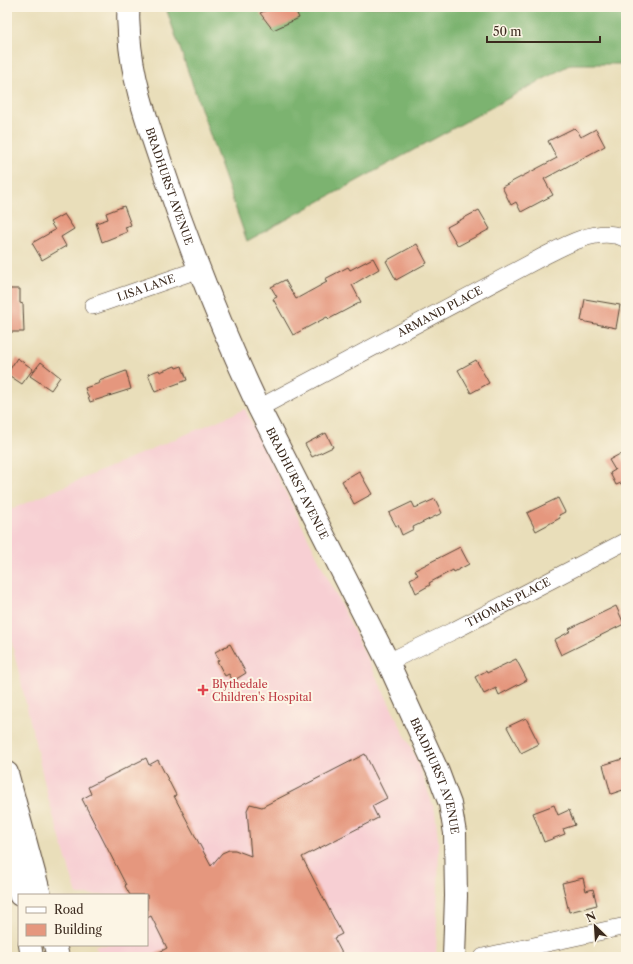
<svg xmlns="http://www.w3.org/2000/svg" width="633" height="964" font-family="'Libre Caslon Text',serif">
  <rect width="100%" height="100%" fill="#fcf5e5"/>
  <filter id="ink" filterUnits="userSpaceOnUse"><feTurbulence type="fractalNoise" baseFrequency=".025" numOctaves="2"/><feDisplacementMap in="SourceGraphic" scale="8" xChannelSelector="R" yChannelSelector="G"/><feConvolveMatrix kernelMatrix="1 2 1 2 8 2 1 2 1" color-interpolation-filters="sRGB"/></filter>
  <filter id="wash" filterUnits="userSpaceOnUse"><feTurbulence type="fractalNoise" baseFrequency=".012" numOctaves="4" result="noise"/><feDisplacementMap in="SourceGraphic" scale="16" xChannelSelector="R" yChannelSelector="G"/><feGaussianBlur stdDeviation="0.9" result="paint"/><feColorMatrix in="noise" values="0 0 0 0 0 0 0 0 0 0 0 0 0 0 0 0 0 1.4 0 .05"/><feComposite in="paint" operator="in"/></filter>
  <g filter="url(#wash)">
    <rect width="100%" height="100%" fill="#e9deba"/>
    <path fill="#f7cfd3" d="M 245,409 L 416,758 L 435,811 L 439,848 L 436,957 L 100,957 L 95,945 L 147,945 L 147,895 L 77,895 L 48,798 L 7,622 L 7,511 Z"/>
    <path fill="#7cb370" stroke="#5c6e47" d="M 169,7 L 626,7 L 626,64 L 571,64 L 247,241 L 167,11 Z"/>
    <g id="blocks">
      <path fill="#e5977e" d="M 274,7 L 294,7 L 299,18 L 273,30 L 260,13 Z
        M 574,128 L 576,130 L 577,130 L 581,137 L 596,129 L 605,146 L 544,179 L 553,195 L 521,212 L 516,202 L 511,205 L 502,187 L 557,158 L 548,141 Z
        M 124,206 L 131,225 L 125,227 L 127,232 L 102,242 L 96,223 L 108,219 L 106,213 Z
        M 479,210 L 490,229 L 458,246 L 447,227 Z
        M 64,214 L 74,229 L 61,237 L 66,246 L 42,260 L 32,243 L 55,230 L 50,222 Z
        M 417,244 L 427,263 L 396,280 L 386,261 Z
        M 373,258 L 379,269 L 352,285 L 361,302 L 329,319 L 327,317 L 293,335 L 273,299 L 277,297 L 271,287 L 285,280 L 296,299 L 327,282 L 325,279 L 348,267 L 350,270 Z
        M 7,289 L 20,289 L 20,303 L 23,304 L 24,332 L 7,332 Z
        M 585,299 L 620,305 L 616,328 L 581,321 Z
        M 17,358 L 33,369 L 22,384 L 7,374 Z
        M 476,360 L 489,383 L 471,393 L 458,370 Z
        M 41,362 L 60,377 L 51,390 L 30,376 Z
        M 175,366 L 176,368 L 182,366 L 187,380 L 155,392 L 148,374 L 159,370 L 160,372 Z
        M 126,371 L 131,389 L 90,402 L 85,388 L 100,383 L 99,381 Z
        M 326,433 L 333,447 L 312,457 L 305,444 Z
        M 620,454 L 626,464 L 626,491 L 621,483 L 616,485 L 610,473 L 615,470 L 609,460 Z
        M 359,471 L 372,494 L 354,504 L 342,481 Z
        M 558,498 L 565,512 L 559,515 L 560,518 L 536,531 L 527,513 Z
        M 435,499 L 442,513 L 413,527 L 414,529 L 402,535 L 398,525 L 396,526 L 389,513 L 412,502 L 415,508 Z
        M 460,547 L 469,564 L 454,572 L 453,570 L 429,583 L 430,585 L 416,593 L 410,579 L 418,575 L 415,570 Z
        M 616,606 L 624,624 L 561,655 L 554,640 L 571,631 L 569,629 Z
        M 230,644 L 246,673 L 233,681 L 229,674 L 225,676 L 217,661 L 219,660 L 215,652 Z
        M 516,659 L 527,680 L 499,695 L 496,688 L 484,694 L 475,677 L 486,671 L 487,673 Z
        M 526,718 L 539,744 L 521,753 L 507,727 Z
        M 365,754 L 387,798 L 372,806 L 378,818 L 302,857 L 342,934 L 334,938 L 344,957 L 150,957 L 167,948 L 151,916 L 147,918 L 147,895 L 130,895 L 125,886 L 126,885 L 82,799 L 91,794 L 88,787 L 146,758 L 149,765 L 158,760 L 176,795 L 174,796 L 211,866 L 222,853 L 229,850 L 235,850 L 251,856 L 247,810 L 250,804 L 262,807 Z
        M 626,758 L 626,789 L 611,794 L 603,765 Z
        M 554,805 L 558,815 L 569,810 L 575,825 L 563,829 L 565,834 L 544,842 L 533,813 Z
        M 583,878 L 586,891 L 593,889 L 597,905 L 569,912 L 562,883 Z"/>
    </g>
  </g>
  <g filter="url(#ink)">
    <use href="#blocks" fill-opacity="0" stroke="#554535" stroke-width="1"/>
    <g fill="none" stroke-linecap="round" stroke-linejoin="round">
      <defs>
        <g id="minor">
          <path id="s1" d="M 93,306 L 200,269"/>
          <path id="s2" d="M 259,408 L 544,256 C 564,246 590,231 614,235 C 618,235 622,237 626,239"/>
          <path id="s3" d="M 388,662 L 455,630 L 626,541"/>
          <path d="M 483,957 L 626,926"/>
        </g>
        <g id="secondary">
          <path id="s4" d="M 129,7 C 127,16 129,25 129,34 C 132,79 146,118 160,160 C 188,245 221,328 259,408 L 388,662 L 438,772 L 450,804 L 455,833 L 456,896 L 454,957"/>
        </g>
        <path id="motorway" d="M 7,773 L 40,895
          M 7,828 L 20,895
          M 30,945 L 32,957
          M 55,945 L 58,957"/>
      </defs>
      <use href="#minor" stroke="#554535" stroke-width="18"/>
      <use href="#secondary" stroke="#554535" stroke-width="24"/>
      <use href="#motorway" stroke="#554535" stroke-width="24"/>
      <use href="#minor" stroke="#fff" stroke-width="17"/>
      <use href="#secondary" stroke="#fff" stroke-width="22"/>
      <use href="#motorway" stroke="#fff" stroke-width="22"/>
    </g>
  </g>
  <path fill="#e0444e" stroke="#fcf5e5" stroke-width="1.5" d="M201 684h4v4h4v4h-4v4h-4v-4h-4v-4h4z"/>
  <g text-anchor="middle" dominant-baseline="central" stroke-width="4" stroke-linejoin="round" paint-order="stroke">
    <g font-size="11" fill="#3b2a1e" stroke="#fcf5e5">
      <text stroke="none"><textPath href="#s4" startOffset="185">BRADHURST AVENUE</textPath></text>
      <text stroke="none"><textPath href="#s1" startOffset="56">LISA LANE</textPath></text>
      <text stroke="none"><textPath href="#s2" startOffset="205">ARMAND PLACE</textPath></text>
      <text stroke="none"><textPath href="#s4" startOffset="509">BRADHURST AVENUE</textPath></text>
      <text stroke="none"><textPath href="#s3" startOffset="134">THOMAS PLACE</textPath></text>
      <text stroke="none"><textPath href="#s4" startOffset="833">BRADHURST AVENUE</textPath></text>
    </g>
    <g font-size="11" fill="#be3a42" stroke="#fcf5e5" text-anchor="start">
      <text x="212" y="684">Blythedale<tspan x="212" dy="13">Children's Hospital</tspan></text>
    </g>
  </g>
  <rect width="633" height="964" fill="none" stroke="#fcf5e5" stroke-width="24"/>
  <rect x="18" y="894" width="130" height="52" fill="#fcf5e5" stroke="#afa495"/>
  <rect x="26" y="907" width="20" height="6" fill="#ffffff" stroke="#afa495"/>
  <text x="54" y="914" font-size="12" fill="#3b2a1e">Road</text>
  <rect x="26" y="924" width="20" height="12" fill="#e5977e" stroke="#afa495"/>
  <text x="54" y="934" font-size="12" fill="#3b2a1e">Building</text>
  <g transform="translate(595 926) rotate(335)" stroke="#fcf5e5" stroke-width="3" paint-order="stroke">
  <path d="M0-3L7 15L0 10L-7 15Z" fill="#3b2a1e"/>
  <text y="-6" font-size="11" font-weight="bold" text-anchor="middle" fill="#3b2a1e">N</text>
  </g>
  <path d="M487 36v6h113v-6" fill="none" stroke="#3b2a1e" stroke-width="2"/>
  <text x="493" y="36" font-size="12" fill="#3b2a1e" stroke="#fcf5e5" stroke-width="3" paint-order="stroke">50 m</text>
</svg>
